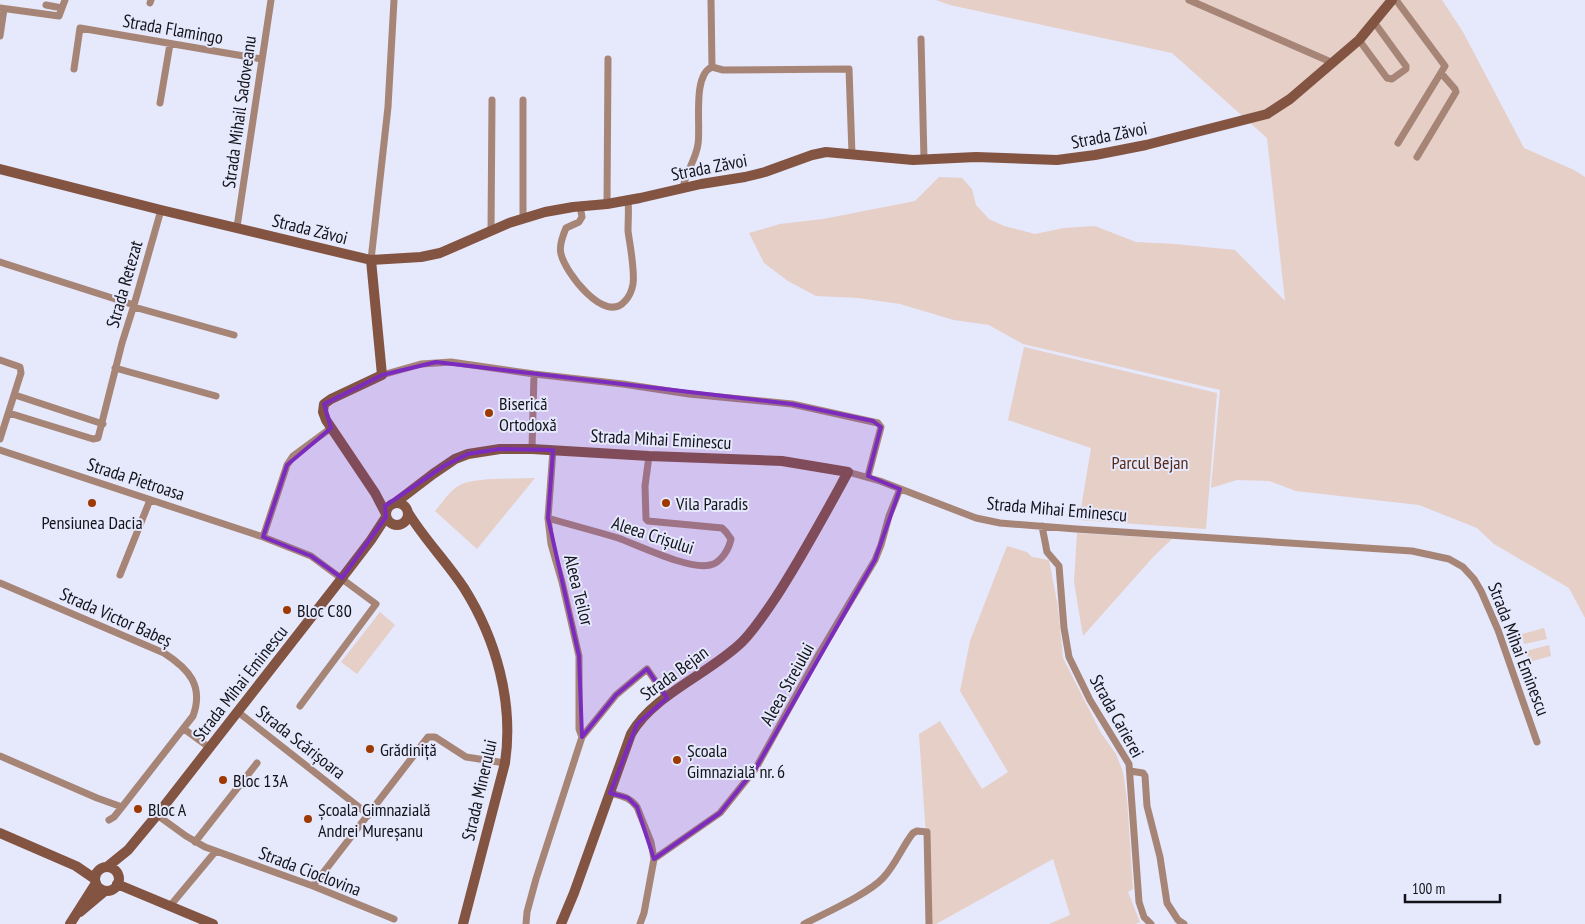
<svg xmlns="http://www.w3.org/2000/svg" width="1585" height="924" font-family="'PT Sans Narrow',sans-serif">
  <rect width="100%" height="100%" fill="#e6e8fc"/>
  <path fill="#e5cfc7" d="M 936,0 L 1442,0 L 1463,32 L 1524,148 L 1574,170 L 1585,177 L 1585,618 L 1569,588 L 1494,544 L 1477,528 L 1419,505 L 1296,491 L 1269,481 L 1237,480 L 1211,488 L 1220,390 L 1023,344 L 989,325 L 954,320 L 900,304 L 858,298 L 816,296 L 788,281 L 764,263 L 749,233 L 780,224 L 823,219 L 915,201 L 939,177 L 962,178 L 972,189 L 976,205 L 989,219 L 1004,226 L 1035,234 L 1064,228 L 1095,226 L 1136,242 L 1175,244 L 1235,250 L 1285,301 L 1267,138 L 1172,53 L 950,5 Z
    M 1024,347 L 1217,393 L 1206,529 L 1079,520 L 1091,448 L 1008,420 Z
    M 535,478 L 477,549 L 435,511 C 443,502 449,491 460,485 C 475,477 516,479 535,478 Z
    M 1077,533 L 1172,539 L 1154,556 L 1083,636 L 1074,582 Z
    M 1007,546 L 1027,552 L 1032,557 L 1049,560 L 1058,607 L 1063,658 L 1101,733 L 1116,754 L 1123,772 L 1127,799 L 1133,889 L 1128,892 L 1140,922 L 1136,924 L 1049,924 L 1070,915 L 1053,859 L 936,924 L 932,924 L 919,734 L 940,721 L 982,789 L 1008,772 L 960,691 L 970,641 Z
    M 380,612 L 395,625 L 357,674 L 341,662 Z
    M 1544,628 L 1547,639 L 1524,644 L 1522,634 Z
    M 1549,645 L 1551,656 L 1529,662 L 1526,651 Z"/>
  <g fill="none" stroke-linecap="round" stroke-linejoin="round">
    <path stroke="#a68577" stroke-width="7" d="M 1189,0 L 1331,62
      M 1396,0 L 1445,66 L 1398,143
      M 150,3 L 151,0
      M 46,5 L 62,8
      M 0,8 L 59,16 L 65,0
      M 0,36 L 4,9
      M 921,39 L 924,159
      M 1359,40 L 1387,78 L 1392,79 L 1406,69 L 1406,66 L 1374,22
      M 712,67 L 723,70 L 849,69 L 852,154
      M 74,69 L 80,28 L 261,59
      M 160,103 L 170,44
      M 1417,157 L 1456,92 L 1455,89 L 1441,73
      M 683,188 C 685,173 696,160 698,144 C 701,126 692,75 712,67 L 711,0
      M 607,204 L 608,59
      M 580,206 L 582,217 L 579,222 L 566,228 C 563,235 559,247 561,254 C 565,272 605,325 625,301 C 629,297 632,290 633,284 C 635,270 630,246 628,231 C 628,221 629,211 628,200
      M 523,219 L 523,100
      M 237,227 L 271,0
      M 491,232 L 492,100
      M 371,260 L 388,107 L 394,0
      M 0,262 L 134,305
      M 134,307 L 234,335
      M 0,360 L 20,367 L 21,373 L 0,439
      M 115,368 L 216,396
      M 382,375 L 421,364 L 451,362 L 534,374 L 623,384 L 689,394 L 792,404 L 878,423 L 881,427 L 868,476
      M 15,395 L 103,424
      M 9,413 L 93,439 L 98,438 L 122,343 L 134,305 L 161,210
      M 532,449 L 534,374
      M 0,450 L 263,537 L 311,556 L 376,604 L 300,706
      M 553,450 L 548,518 L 551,544 L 562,582 L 579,656 L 579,729 L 582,737
      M 848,472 L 880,481 L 976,518 L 1000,523 L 1076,529 L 1412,551 L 1449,559 L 1463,567 L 1474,579 L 1481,591 L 1498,630 L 1537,742
      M 548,518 C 571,525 595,531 618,538 C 640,546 689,570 710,565 C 721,563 729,549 731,539 L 726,532 L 722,528 L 648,521 L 646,519 L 645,486 L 649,456
      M 1042,526 L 1047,552 L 1059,566 L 1064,628 L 1069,657 L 1090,700 L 1129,764 L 1139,902 L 1144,917 L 1151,924
      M 263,537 L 287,465 L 293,456 L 331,428
      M 120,575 L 150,500
      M 0,583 L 164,653 C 189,669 204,686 193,716 L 122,807 L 114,817 L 109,820
      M 238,712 L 369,815
      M 184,729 L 210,748
      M 0,756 L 97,798 L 122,807
      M 1130,771 L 1143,773 L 1145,776 L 1147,806 L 1160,857 L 1167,903 L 1178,920 L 1184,924
      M 610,793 C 621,796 630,797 637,807 L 651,842 L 654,859 L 720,813 L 756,768 L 819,654 L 875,560 L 881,545 L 889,516 L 900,489
      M 157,815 L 186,836 L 205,847 L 313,886 L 394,919
      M 195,842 L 257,763
      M 313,886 L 428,737 L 435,737 L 466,757 L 505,763
      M 170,906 L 215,852
      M 526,924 L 527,912 L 536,879 L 582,737 L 616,695 L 647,669 L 667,698
      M 640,924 L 644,913 L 654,859
      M 804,924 C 825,913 868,894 883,878 C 896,864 902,847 913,833 L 917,831 L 927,832 L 929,924"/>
    <path stroke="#835442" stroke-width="10" d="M 0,169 L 161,210 L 371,260 L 421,257 L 440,253 L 509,223 L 545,212 L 573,207 L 607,204 L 640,198 L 701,184 L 745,177 L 765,172 L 812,155 L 826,152 L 913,160 L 976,157 L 1057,160 L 1095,155 L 1146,145 L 1267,114 L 1290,99 L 1359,40 L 1392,0
      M 371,260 L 382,375 L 331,399 L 324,404 L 323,412 L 326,420 L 375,493 L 386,514
      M386 514a11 11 0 1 1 22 0a11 11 0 1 1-22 0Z
      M 395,503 L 433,474 L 455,459 L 468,454 L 500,449 L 532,449 L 649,456 L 782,461 L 848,472 C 825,514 802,557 776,597 C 765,613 755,629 742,642 C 709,674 653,695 631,734 L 574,893 L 561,924
      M 409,514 C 425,540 447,562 464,588 C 496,639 514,702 505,763 L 463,924
      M 0,833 L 76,866 L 95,879
      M 107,867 L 128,850 L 157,815 L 342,578 L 371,540 L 386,517
      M95 879a12 12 0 1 1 24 0a12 12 0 1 1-24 0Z
      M 117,884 L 213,924
      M 80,912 L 105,891
      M 70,924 L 96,883"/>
  </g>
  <path fill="#7b2cbf" fill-opacity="0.2" stroke="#7b2cbf" stroke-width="4" stroke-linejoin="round" d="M 436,362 L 792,404 L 873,421 L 881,427 L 868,476 L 900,489 L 875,560 L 756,768 L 720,813 L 654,859 L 637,807 L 628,798 L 610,793 L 637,724 L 667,698 L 647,669 L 616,695 L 582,737 L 579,656 L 548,518 L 553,450 L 500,449 L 468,454 L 444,466 L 385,506 L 386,517 L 342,578 L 311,556 L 263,537 L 287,465 L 331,428 L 324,404 L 382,375 Z"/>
  <g fill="#9d3901" stroke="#e6e8fc" stroke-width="2">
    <circle cx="489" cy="413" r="5"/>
    <circle cx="92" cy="503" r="5"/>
    <circle cx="666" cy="503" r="5"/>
    <circle cx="287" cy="610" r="5"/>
    <circle cx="370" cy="749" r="5"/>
    <circle cx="677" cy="760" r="5"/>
    <circle cx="223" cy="780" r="5"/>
    <circle cx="138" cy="809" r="5"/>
    <circle cx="308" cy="819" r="5"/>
  </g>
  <g text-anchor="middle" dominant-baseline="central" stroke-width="4" stroke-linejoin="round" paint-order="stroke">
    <g font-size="18" fill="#13131a" stroke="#e6e8fc">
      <text transform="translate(173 29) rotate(10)">Strada Flamingo</text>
      <text transform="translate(239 112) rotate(-82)">Strada Mihail Sadoveanu</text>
      <text transform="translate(1109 135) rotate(-11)">Strada Zăvoi</text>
      <text transform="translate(709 167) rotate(-11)">Strada Zăvoi</text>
      <text transform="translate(310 229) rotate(14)">Strada Zăvoi</text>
      <text transform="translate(124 284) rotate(-74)">Strada Retezat</text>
      <text transform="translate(661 439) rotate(3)">Strada Mihai Eminescu</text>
      <text transform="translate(136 479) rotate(18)">Strada Pietroasa</text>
      <text transform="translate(1057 509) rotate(5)">Strada Mihai Eminescu</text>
      <text transform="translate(653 535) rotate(18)">Aleea Crișului</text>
      <text transform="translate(579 590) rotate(76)">Aleea Teilor</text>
      <text transform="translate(116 617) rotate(24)">Strada Victor Babeș</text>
      <text transform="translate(1519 649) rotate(69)">Strada Mihai Eminescu</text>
      <text transform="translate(674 673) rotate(-36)">Strada Bejan</text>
      <text transform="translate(240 683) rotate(-52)">Strada Mihai Eminescu</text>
      <text transform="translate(787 684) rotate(-61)">Aleea Streiului</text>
      <text transform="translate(1117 716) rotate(61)">Strada Carierei</text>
      <text transform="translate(301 742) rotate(38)">Strada Scărișoara</text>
      <text transform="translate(479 790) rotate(-77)">Strada Minerului</text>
      <text transform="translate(310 871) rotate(21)">Strada Cioclovina</text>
    </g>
    <g font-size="18" fill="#13131a" stroke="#e6e8fc" text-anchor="start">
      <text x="499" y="403">Biserică<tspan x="499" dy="21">Ortodoxă</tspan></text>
      <text x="676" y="503">Vila Paradis</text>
      <text x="92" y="522" text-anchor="middle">Pensiunea Dacia</text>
      <text x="297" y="610">Bloc C80</text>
      <text x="380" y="749">Grădiniță</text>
      <text x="687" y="750">Școala<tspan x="687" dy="21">Gimnazială nr. 6</tspan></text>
      <text x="233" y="780">Bloc 13A</text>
      <text x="148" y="809">Bloc A</text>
      <text x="318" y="809">Școala Gimnazială<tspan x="318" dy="21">Andrei Mureșanu</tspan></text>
    </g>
    <g font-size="18" fill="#572a17" stroke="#e6e8fc">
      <text x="1150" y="462">Parcul Bejan</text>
    </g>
  </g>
  <path d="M1405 894v8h95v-8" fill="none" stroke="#13131a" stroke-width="2.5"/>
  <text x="1412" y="894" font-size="15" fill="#13131a" stroke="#e6e8fc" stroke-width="4" paint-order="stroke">100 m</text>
</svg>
